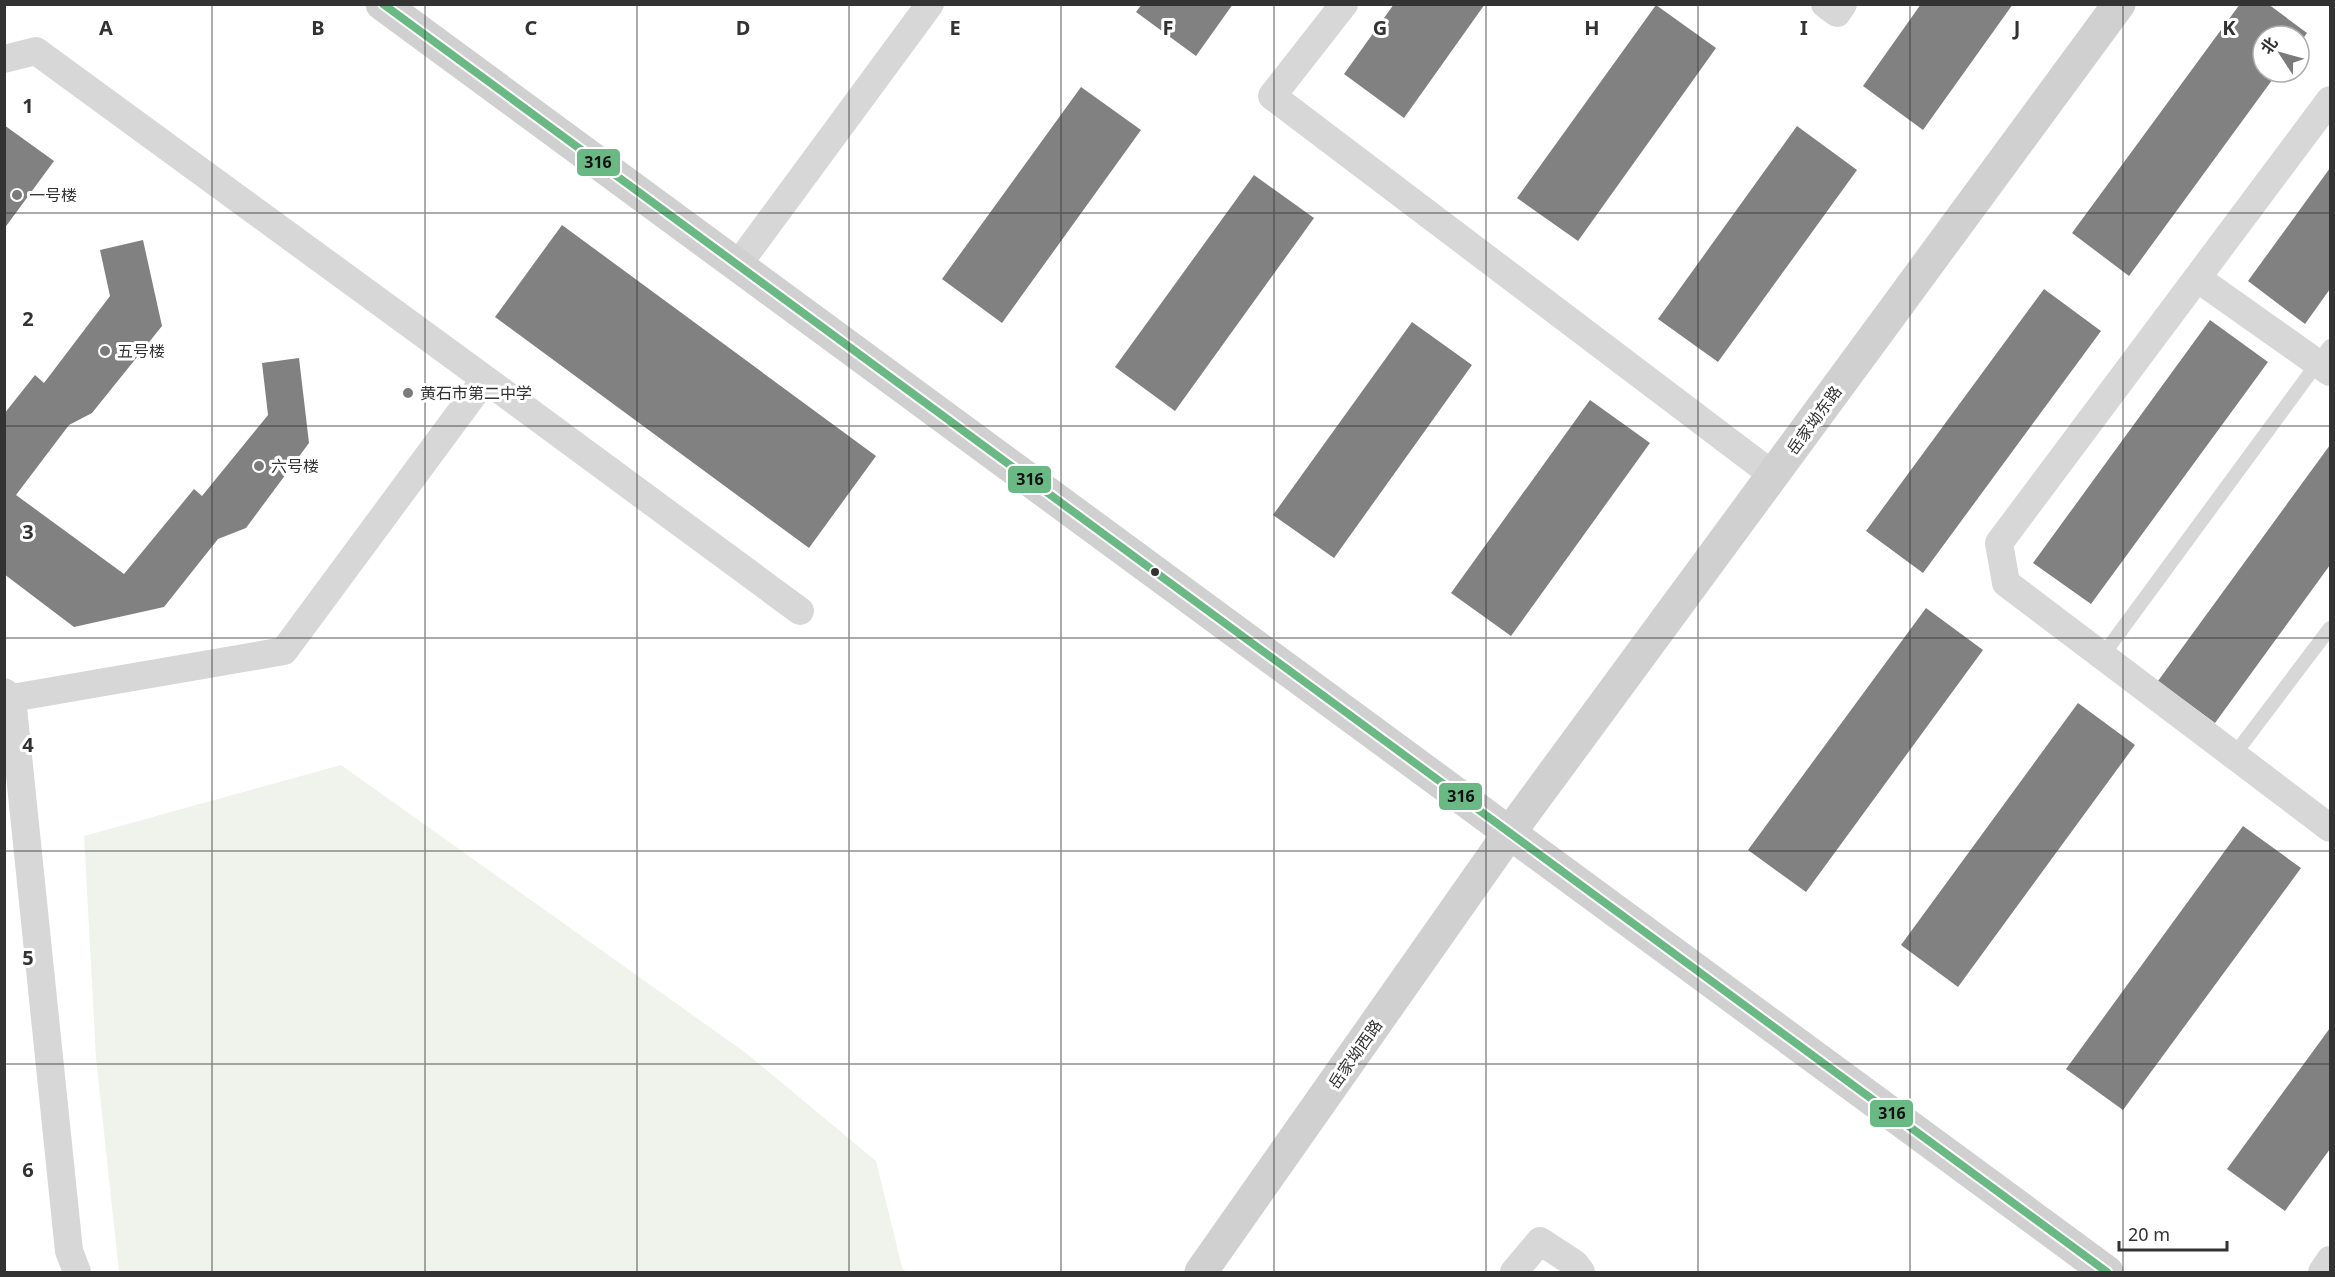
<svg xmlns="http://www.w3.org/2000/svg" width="2335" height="1277" font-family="'Noto Sans','Noto Sans SC',sans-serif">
  <rect width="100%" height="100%" fill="#fff"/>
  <path fill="#f0f3ec" d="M 341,765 L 746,1053 L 876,1161 L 902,1267 L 906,1272 L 119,1272 L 96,1058 L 84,836 Z"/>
  <path fill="#818181" d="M 1142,4 L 1233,4 L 1196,56 L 1136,12 Z
    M 1394,4 L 1485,4 L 1404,118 L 1344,74 Z
    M 1921,4 L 2013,4 L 1923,130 L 1863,86 Z
    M 2240,4 L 2268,4 L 2307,33 L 2299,44 L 2299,36 L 2263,36 L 2263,72 L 2278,72 L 2129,276 L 2072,233 Z
    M 1656,5 L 1716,48 L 1578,241 L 1517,198 Z
    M 1081,87 L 1141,130 L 1002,323 L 942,279 Z
    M 4,125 L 54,161 L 4,229 Z
    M 1797,126 L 1857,170 L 1718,362 L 1658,319 Z
    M 2330,168 L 2330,289 L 2305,324 L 2248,281 Z
    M 1254,175 L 1314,218 L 1175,411 L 1115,367 Z
    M 562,225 L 876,456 L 809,548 L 495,317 Z
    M 143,240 L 162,326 L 92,413 L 69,425 L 16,495 L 124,574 L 194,489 L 202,496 L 268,415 L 262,363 L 299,358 L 309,443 L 246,528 L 218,539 L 164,607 L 74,627 L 4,574 L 4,414 L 35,375 L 44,383 L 110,296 L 100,250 Z
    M 2044,289 L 2101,331 L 1923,573 L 1866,531 Z
    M 2210,320 L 2268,362 L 2091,604 L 2033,563 Z
    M 1412,322 L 1472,365 L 1334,558 L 1273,515 Z
    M 1590,400 L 1650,443 L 1511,636 L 1451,593 Z
    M 2330,445 L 2330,565 L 2215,723 L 2158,681 Z
    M 1926,608 L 1983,650 L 1806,892 L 1748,850 Z
    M 2078,703 L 2135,745 L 1958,987 L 1901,945 Z
    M 2243,826 L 2301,868 L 2123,1110 L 2066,1069 Z
    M 2330,1028 L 2330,1149 L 2285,1211 L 2227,1169 Z"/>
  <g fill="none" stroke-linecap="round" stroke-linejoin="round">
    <path stroke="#d7d7d7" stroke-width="14" d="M 2103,655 L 2330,346
      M 2234,755 L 2330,628"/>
    <path stroke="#d7d7d7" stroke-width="28" d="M 1344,4 L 1272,96 L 1773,475
      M 1825,4 L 1837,13 L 1843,4
      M 4,59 L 36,51 L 485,379 L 284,651 L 12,698
      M 2330,100 L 1999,543 L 2006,583 L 2330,828
      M 737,266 L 930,4
      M 2197,278 L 2330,372
      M 485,379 L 800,611
      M 4,692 L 12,698 L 69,1251 L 77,1272
      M 1514,1272 L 1540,1241 L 1575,1264 L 1581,1272
      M 2322,1272 L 2330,1260"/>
    <path stroke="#d0d0d0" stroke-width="33" d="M 382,4 L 2107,1272
      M 1201,1272 L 1508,835 L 2119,4"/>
    <defs>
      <path id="bus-1" d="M 383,4 L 2107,1272"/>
    </defs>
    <use href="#bus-1" stroke="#fff" stroke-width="12"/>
    <use href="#bus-1" stroke="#6ab883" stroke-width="8"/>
  </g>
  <path fill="none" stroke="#333" stroke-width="1.5" stroke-opacity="0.55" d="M 212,4 L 212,1272M 425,4 L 425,1272M 637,4 L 637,1272M 849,4 L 849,1272M 1061,4 L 1061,1272M 1274,4 L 1274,1272M 1486,4 L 1486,1272M 1698,4 L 1698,1272M 1910,4 L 1910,1272M 2123,4 L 2123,1272M 4,213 L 2330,213M 4,426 L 2330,426M 4,638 L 2330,638M 4,851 L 2330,851M 4,1064 L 2330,1064"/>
  <g fill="#7a7a7a" stroke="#fff" stroke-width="2">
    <circle cx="17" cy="195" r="6"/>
    <circle cx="105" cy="351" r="6"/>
    <circle cx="408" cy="393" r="6"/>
    <circle cx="259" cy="466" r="6"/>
  </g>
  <circle fill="#333" stroke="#fff" stroke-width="2" cx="1155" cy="572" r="5"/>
  <g text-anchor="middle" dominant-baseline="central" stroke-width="6" stroke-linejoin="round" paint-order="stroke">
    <g font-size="16" fill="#333" stroke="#fff" text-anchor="start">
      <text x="29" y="195">一号楼</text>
      <text x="117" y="351">五号楼</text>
      <text x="420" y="393">黄石市第二中学</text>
      <text x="271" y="466">六号楼</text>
    </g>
    <g font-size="16" fill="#333" stroke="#fff">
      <text transform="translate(1814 420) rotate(-54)">岳家坳东路</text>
      <text transform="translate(1355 1054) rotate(-55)">岳家坳西路</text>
    </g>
  </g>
  <g font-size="20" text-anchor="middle" font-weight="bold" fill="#333" stroke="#fff" stroke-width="6" stroke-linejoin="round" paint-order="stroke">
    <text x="106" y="35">A</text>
    <text x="318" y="35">B</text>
    <text x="531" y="35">C</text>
    <text x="743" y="35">D</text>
    <text x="955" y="35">E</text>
    <text x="1168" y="35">F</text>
    <text x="1380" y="35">G</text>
    <text x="1592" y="35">H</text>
    <text x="1804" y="35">I</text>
    <text x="2017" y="35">J</text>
    <text x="2229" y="35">K</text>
    <text x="28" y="113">1</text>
    <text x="28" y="326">2</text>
    <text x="28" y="539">3</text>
    <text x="28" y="752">4</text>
    <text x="28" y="965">5</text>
    <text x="28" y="1177">6</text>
  </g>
  <g stroke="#fff" stroke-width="2">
    <rect x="576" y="148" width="45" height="29" rx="6" fill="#6ab883"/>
    <rect x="1007" y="465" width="45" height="29" rx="6" fill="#6ab883"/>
    <rect x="1438" y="782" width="45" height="29" rx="6" fill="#6ab883"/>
    <rect x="1869" y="1099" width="45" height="29" rx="6" fill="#6ab883"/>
  </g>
  <g font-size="16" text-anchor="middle" font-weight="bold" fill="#111">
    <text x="598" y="168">316</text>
    <text x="1030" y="485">316</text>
    <text x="1461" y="802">316</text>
    <text x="1892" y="1119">316</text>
  </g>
  <rect width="2335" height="1277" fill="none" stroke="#333333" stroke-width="12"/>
  <g transform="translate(2281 54) rotate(306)"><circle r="28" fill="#ffffff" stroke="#adadad" stroke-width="1.5"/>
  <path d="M0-4.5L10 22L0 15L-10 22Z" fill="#7a7a7a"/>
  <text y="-9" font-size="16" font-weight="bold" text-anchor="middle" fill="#333333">北</text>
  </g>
  <path d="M2119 1241v9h108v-9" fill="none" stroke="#333333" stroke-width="3"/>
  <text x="2128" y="1241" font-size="18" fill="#333333" stroke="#ffffff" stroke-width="4.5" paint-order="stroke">20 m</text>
</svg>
